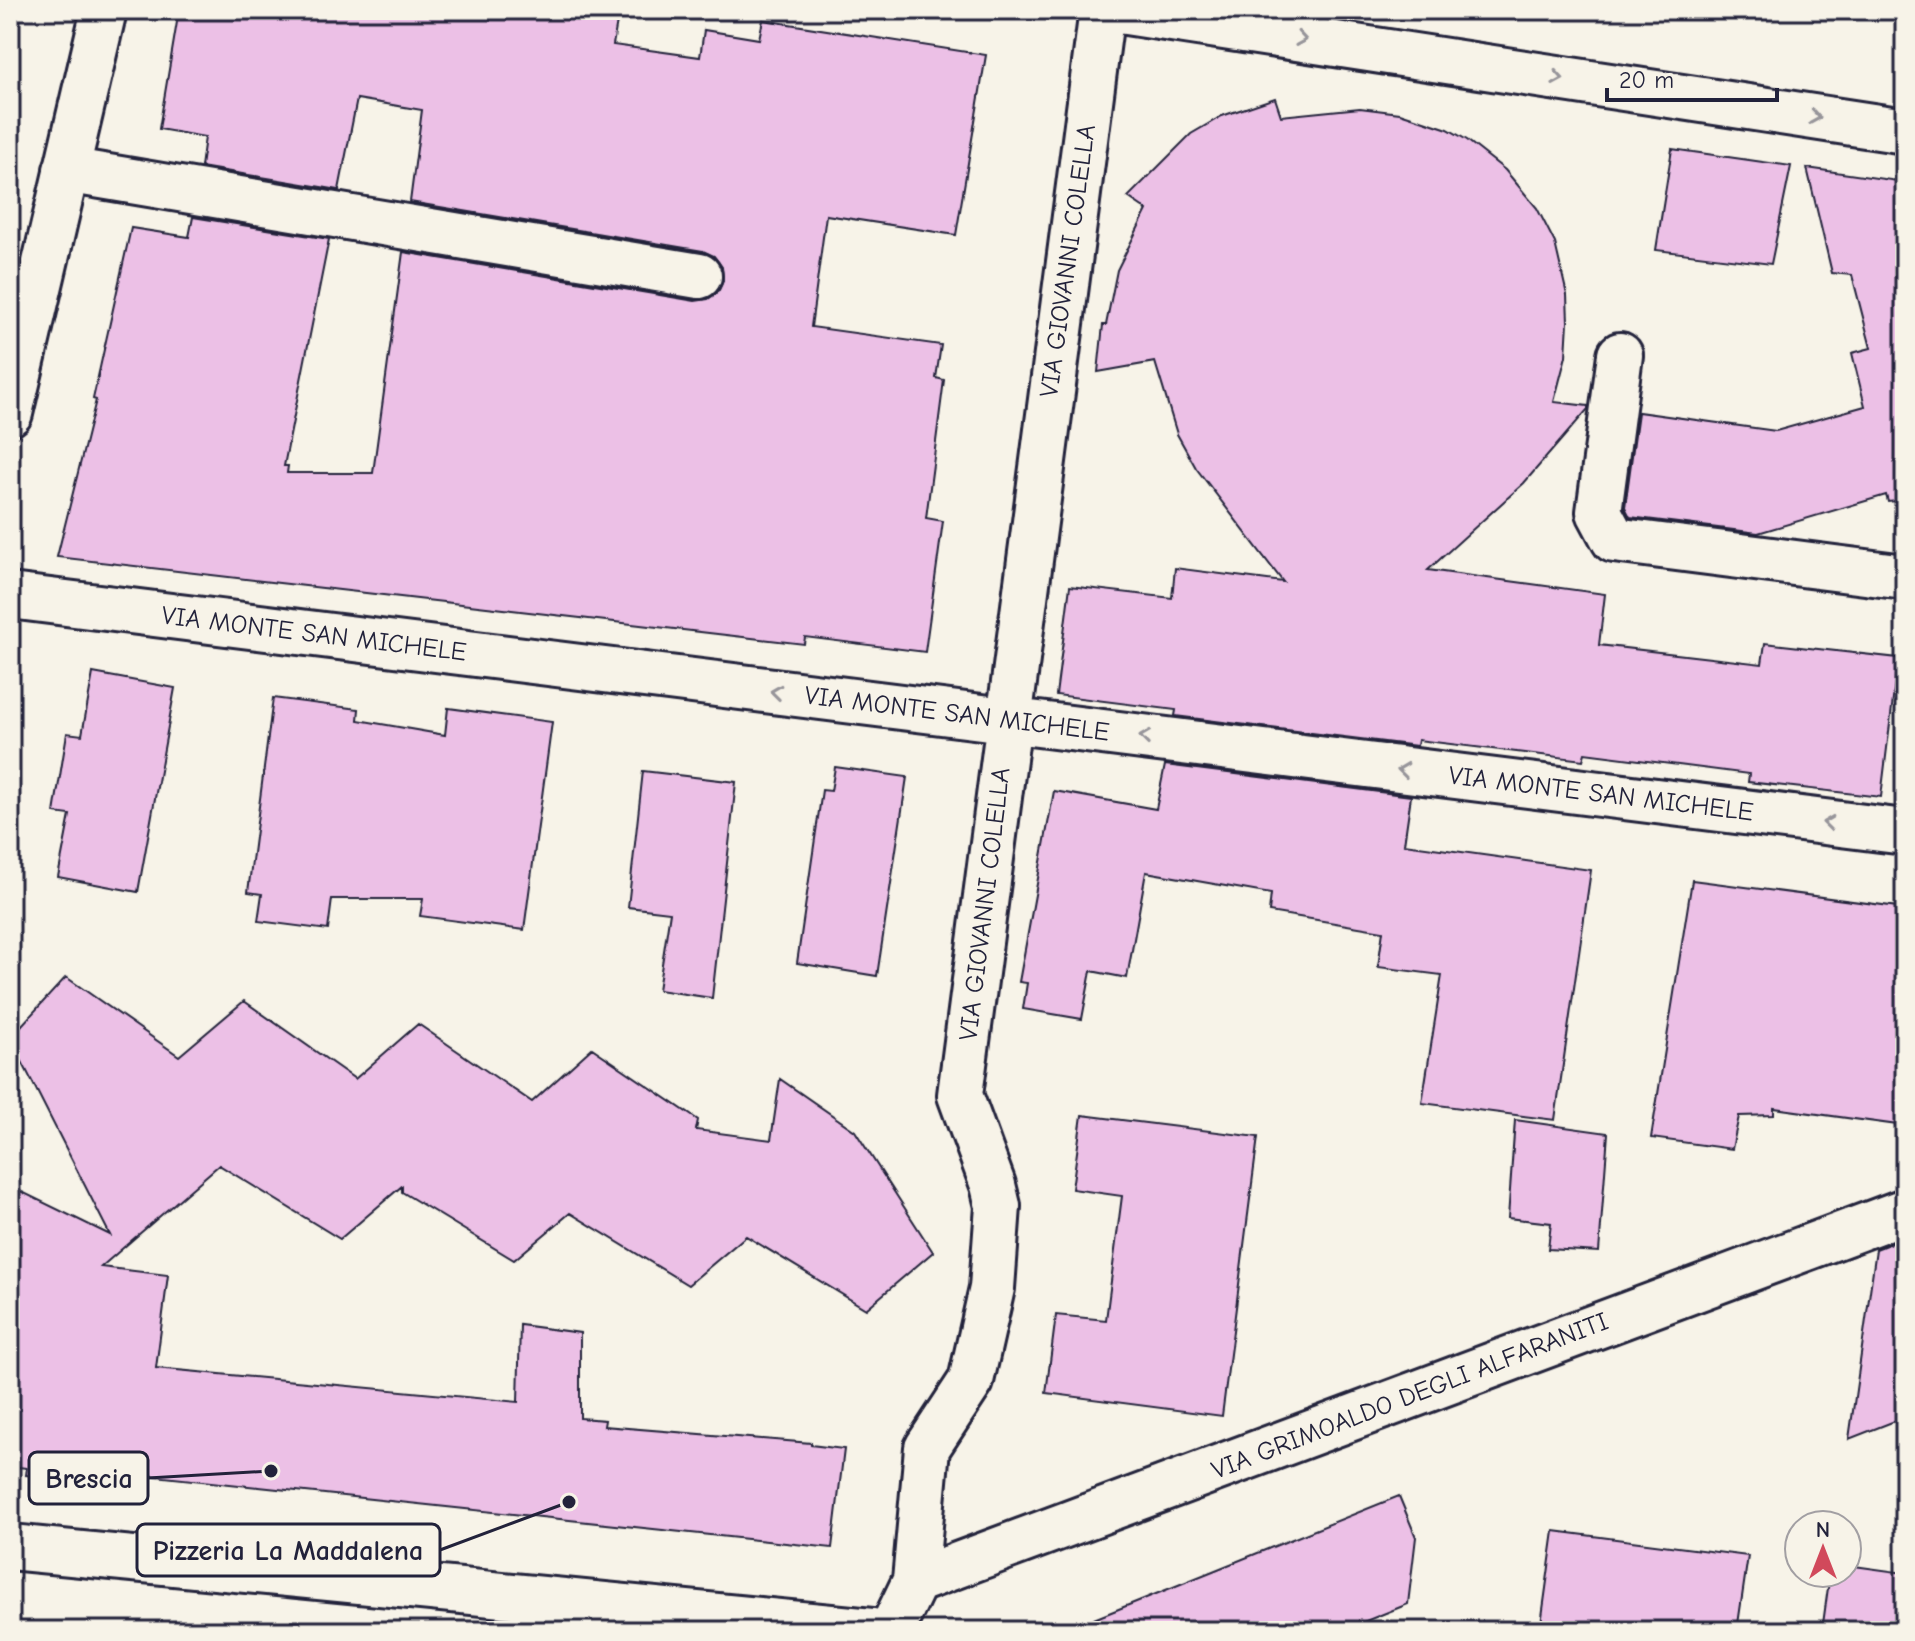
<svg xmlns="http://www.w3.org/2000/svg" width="1915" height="1641" font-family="'Comic Neue',sans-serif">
  <rect width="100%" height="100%" fill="#f7f3e8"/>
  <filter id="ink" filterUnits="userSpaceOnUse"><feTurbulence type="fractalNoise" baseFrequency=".0125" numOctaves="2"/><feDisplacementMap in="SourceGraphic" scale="16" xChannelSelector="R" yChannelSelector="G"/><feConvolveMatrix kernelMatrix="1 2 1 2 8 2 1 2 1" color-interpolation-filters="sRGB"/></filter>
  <g filter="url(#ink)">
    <path fill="#ecc0e6" stroke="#22223b" stroke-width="2" d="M 179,10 L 619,10 L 613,45 L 700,57 L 704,30 L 759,39 L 763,20 L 986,55 L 956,235 L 826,215 L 811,327 L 941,345 L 936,378 L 944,380 L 926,518 L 943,521 L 925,652 L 805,637 L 804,644 L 57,557 L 96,400 L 93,399 L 131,228 L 189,237 L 193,217 L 329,239 L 284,466 L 288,466 L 287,473 L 373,473 L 403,252 L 695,301 L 708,299 L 718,292 L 723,281 L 722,267 L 714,256 L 703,251 L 410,202 L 422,110 L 357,99 L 339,190 L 201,167 L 205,137 L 159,129 Z
      M 1275,98 L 1281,116 L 1360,108 L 1400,113 L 1448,129 L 1467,140 L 1505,170 L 1537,208 L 1555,243 L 1567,295 L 1568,322 L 1566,356 L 1554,402 L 1588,406 L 1588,409 L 1524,483 L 1428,570 L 1605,594 L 1599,645 L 1762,664 L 1765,643 L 1898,658 L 1881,797 L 1748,782 L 1749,774 L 1585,753 L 1583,760 L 1418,740 L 1417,746 L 1175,716 L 1176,710 L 1056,695 L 1070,586 L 1172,598 L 1175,568 L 1283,582 L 1196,468 L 1177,434 L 1155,362 L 1098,372 L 1103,325 L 1106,325 L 1117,270 L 1147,210 L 1128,197 L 1191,134 L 1222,116 Z
      M 1672,149 L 1791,166 L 1771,264 L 1656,250 Z
      M 1807,168 L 1905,182 L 1905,500 L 1888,502 L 1886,495 L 1758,533 L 1630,517 L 1625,507 L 1638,412 L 1776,431 L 1865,406 L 1852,353 L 1871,348 L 1852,275 L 1832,273 Z
      M 93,673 L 175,688 L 138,892 L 58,877 L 70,815 L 54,813 L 67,733 L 82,735 Z
      M 273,698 L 359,709 L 358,720 L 445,735 L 448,708 L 552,722 L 524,930 L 420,916 L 423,899 L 332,899 L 328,930 L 258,921 L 262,894 L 248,892 Z
      M 1165,765 L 1411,796 L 1404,844 L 1591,870 L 1555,1120 L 1422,1103 L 1442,975 L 1378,967 L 1383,931 L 1269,912 L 1271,894 L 1146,872 L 1127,978 L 1091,971 L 1082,1019 L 1023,1009 L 1027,983 L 1019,982 L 1054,791 L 1156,809 Z
      M 835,767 L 907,777 L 877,976 L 797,963 L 822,790 L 831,791 Z
      M 643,771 L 736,782 L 712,998 L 658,990 L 670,912 L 628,907 Z
      M 1692,880 L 1905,908 L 1905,1126 L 1774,1108 L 1774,1115 L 1739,1116 L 1732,1149 L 1651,1138 Z
      M 66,977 L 179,1056 L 244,1001 L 355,1079 L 418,1024 L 532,1102 L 592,1048 L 698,1120 L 696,1130 L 771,1140 L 780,1079 L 855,1131 L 933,1252 L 866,1309 L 746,1236 L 688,1285 L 570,1213 L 514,1260 L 402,1192 L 402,1186 L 340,1239 L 219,1165 L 101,1267 L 168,1275 L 156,1368 L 518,1402 L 520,1325 L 580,1333 L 580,1418 L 605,1420 L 604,1426 L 811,1443 L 811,1445 L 844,1449 L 832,1548 L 146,1475 L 145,1487 L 26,1475 L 27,1468 L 10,1466 L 10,1186 L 110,1235 L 10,1038 Z
      M 1082,1115 L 1258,1137 L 1222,1416 L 1046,1393 L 1056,1315 L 1106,1320 L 1122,1196 L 1072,1189 Z
      M 1515,1120 L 1608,1133 L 1599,1252 L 1548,1249 L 1551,1223 L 1508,1218 Z
      M 1904,1238 L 1905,1417 L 1849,1439 L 1876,1249 Z
      M 1399,1496 L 1416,1537 L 1408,1604 L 1341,1631 L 1069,1631 L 1069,1629 Z
      M 1554,1531 L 1748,1556 L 1737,1631 L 1540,1631 Z
      M 1847,1565 L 1905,1573 L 1905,1631 L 1822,1631 L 1830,1573 L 1847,1573 Z"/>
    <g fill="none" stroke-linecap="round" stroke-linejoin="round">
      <defs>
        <path id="minor" d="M 1113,10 L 1905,131
          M 66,170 L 699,276
          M 1620,355 L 1599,512 L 1614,540 L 1905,577
          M 10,596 L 1905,832
          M 10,1547 L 872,1631
          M 915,1581 L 1905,1211
          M 891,1631 L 915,1581 L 927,1448 L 971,1381 L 992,1288 L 998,1206 L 993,1185 L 960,1095 L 1102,10"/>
        <path id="tertiary" d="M 10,413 L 104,10"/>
      </defs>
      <use href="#minor" stroke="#22223b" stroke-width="50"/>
      <use href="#tertiary" stroke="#22223b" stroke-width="50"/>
      <use href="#minor" stroke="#f7f3e8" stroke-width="44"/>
      <use href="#tertiary" stroke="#f7f3e8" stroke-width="44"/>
    </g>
    <defs><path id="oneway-chevron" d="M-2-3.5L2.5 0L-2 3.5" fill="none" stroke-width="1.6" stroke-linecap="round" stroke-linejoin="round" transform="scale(2)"/></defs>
    <g stroke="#97959a">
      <use href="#oneway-chevron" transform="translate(1301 39) rotate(9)"/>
      <use href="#oneway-chevron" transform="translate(1558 78) rotate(9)"/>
      <use href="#oneway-chevron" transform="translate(1815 117) rotate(9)"/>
      <use href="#oneway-chevron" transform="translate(776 692) rotate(-173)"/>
      <use href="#oneway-chevron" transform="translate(1145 737) rotate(-173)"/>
      <use href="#oneway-chevron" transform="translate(1403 770) rotate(-173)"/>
      <use href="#oneway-chevron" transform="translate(1828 823) rotate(-173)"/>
    </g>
  </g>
  <g text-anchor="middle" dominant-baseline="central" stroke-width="6" stroke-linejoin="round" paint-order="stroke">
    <g font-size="26" fill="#22223b" stroke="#f7f3e8">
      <text transform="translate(1068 261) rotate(-82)">VIA GIOVANNI COLELLA</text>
      <text transform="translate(314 634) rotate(7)">VIA MONTE SAN MICHELE</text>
      <text transform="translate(957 714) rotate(7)">VIA MONTE SAN MICHELE</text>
      <text transform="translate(1601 794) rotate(7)">VIA MONTE SAN MICHELE</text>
      <text transform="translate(985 904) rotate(-83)">VIA GIOVANNI COLELLA</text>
      <text transform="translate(1410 1396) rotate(-21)">VIA GRIMOALDO DEGLI ALFARANITI</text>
    </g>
  </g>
  <path fill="none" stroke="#22223b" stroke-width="3" d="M271 1471L148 1478M569 1502L440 1550"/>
  <g fill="#22223b" stroke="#f7f3e8" stroke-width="3">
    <circle cx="271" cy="1471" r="8"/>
    <circle cx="569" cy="1502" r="8"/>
  </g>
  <g fill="#f7f3e8" stroke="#22223b" stroke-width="3">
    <rect x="29" y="1452" width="119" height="52" rx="8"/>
    <rect x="137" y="1524" width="303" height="52" rx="8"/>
  </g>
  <g font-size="28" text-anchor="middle" font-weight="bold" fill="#22223b">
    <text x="89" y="1488">Brescia</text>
    <text x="288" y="1560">Pizzeria La Maddalena</text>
  </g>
  <rect width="1915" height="1641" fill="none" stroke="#f7f3e8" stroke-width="40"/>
  <rect x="20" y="20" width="1875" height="1601" fill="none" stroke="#22223b" stroke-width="3" filter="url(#ink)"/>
  <g transform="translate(1823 1549)"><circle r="38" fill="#f7f3e8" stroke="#a29fa3" stroke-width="2"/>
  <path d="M0-6L14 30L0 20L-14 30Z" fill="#d1495b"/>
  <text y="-12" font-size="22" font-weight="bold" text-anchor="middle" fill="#22223b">N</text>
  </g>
  <path d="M1607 88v12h170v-12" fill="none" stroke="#22223b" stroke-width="4"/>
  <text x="1619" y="88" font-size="24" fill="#22223b" stroke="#f7f3e8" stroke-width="6" paint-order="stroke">20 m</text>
</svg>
